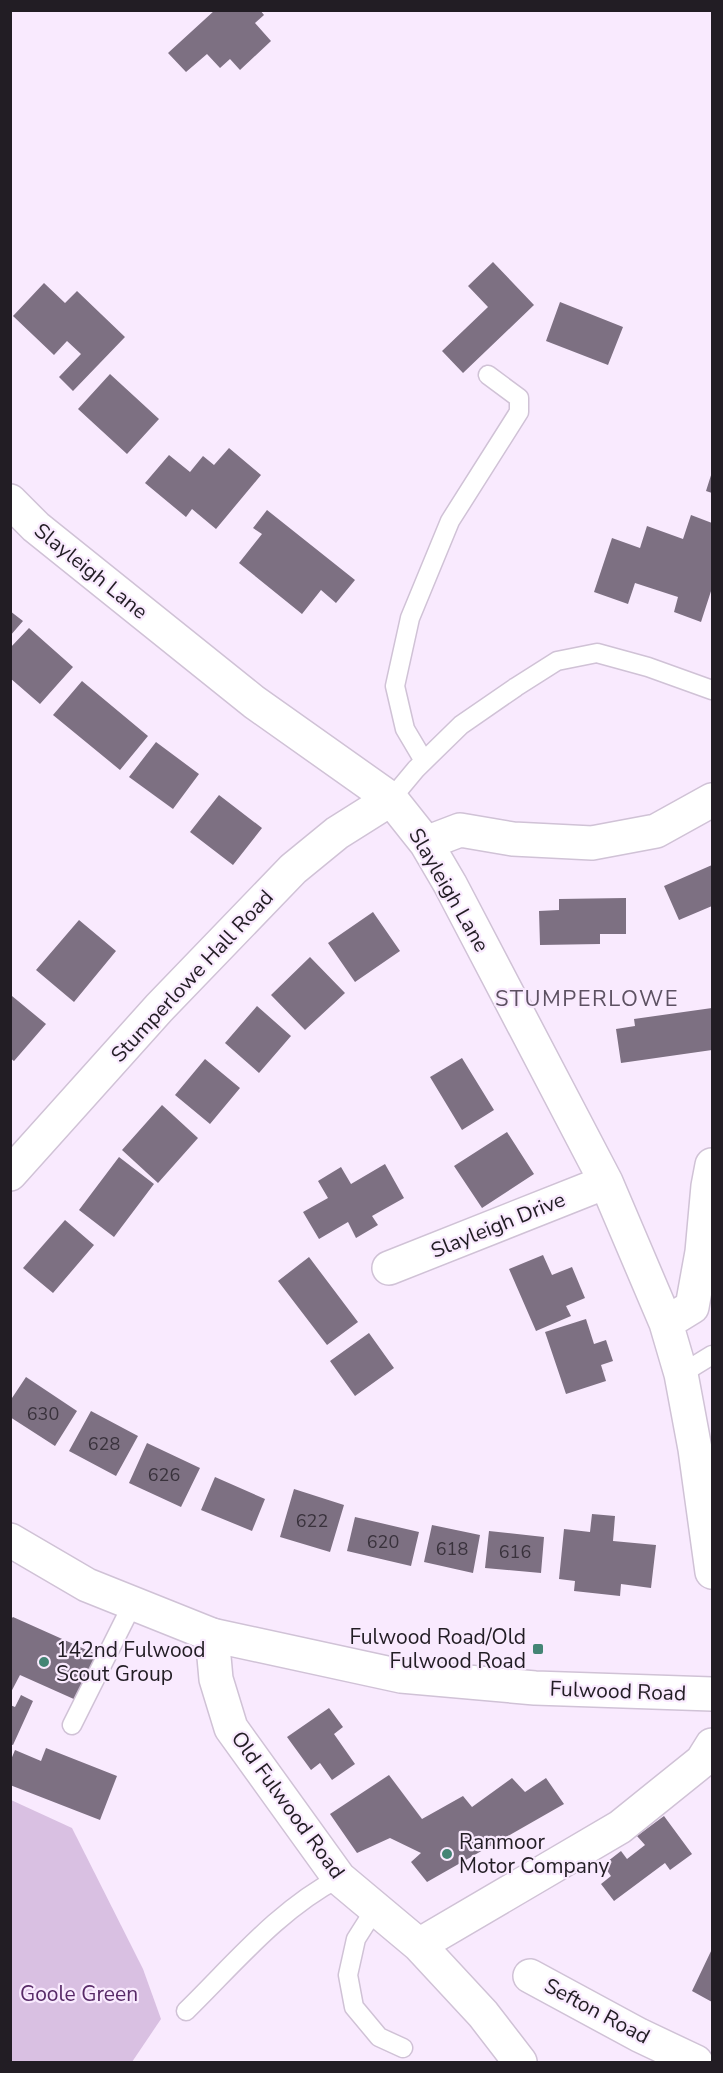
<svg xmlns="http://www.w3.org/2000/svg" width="723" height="2073" font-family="'Nunito Sans',sans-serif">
  <rect width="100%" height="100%" fill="#f9eafe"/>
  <path fill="#d9c0e2" d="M 11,1800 L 72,1828 L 143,1969 L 161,2019 L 132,2062 L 11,2062 Z"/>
  <path fill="#7d7082" d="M 215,10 L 260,10 L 264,15 L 255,23 L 271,41 L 240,70 L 230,59 L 220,68 L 207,54 L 186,72 L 168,53 Z
    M 493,262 L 534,305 L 463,373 L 442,351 L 488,307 L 468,286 Z
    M 44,283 L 65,303 L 77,291 L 125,337 L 73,391 L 59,377 L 81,354 L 67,341 L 54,355 L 13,316 Z
    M 560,302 L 623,327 L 608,365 L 546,341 Z
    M 110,374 L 159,419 L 127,454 L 78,409 Z
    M 229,448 L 261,475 L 216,529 L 192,509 L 186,517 L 145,483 L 169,455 L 190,472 L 203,456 L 214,465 Z
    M 712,472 L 712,493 L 706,491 Z
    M 267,510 L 355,580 L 336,603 L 321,590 L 302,614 L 239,563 L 262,534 L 253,528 Z
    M 691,515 L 712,523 L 712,588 L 701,622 L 674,612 L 678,597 L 635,583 L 628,604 L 594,592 L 612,538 L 640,548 L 647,526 L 683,539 Z
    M 10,611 L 23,621 L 10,636 Z
    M 29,628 L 73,667 L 40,704 L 10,678 L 10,648 Z
    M 82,681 L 148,736 L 120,770 L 53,715 Z
    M 156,742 L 199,774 L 173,809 L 129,777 Z
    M 219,795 L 262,828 L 233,865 L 190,832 Z
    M 712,865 L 712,906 L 679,920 L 664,886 Z
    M 626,898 L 626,934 L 600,934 L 600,944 L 540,945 L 539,911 L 559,910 L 559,899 Z
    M 373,912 L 400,951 L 355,982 L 328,943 Z
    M 79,920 L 116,951 L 74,1002 L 36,970 Z
    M 310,957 L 345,993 L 305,1030 L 271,995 Z
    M 12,996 L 46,1024 L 14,1061 L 10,1058 Z
    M 257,1006 L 291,1036 L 259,1073 L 225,1043 Z
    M 712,1008 L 712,1050 L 621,1063 L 616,1029 L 635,1026 L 634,1019 Z
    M 462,1058 L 494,1110 L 462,1130 L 430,1077 Z
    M 205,1059 L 240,1088 L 210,1124 L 175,1095 Z
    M 162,1105 L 198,1138 L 158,1183 L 122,1150 Z
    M 507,1132 L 534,1174 L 482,1208 L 454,1166 Z
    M 119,1157 L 154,1184 L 114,1237 L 79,1210 Z
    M 385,1164 L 404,1198 L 372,1216 L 378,1225 L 356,1238 L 348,1222 L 319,1239 L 303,1212 L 328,1198 L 318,1181 L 341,1167 L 351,1184 Z
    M 65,1220 L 94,1245 L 53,1293 L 23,1268 Z
    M 543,1255 L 552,1275 L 572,1267 L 585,1298 L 566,1306 L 571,1316 L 536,1331 L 509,1269 Z
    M 309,1257 L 358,1322 L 327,1345 L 278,1281 Z
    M 586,1319 L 594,1344 L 606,1340 L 613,1361 L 601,1365 L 606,1381 L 566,1394 L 545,1332 Z
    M 369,1333 L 394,1368 L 355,1396 L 330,1361 Z
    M 26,1377 L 77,1411 L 55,1446 L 10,1417 L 10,1401 Z
    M 91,1411 L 138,1436 L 116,1476 L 69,1451 Z
    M 147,1443 L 200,1468 L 181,1507 L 129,1483 Z
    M 215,1477 L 265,1499 L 252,1531 L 201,1510 Z
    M 294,1489 L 344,1505 L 330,1552 L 280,1537 Z
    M 592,1514 L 615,1516 L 613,1541 L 656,1545 L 651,1588 L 621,1584 L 620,1596 L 574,1591 L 575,1581 L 559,1579 L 564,1529 L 590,1532 Z
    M 355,1517 L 419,1532 L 411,1566 L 347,1551 Z
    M 432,1525 L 480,1535 L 473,1573 L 424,1562 Z
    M 489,1531 L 544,1537 L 541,1573 L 485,1568 Z
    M 13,1617 L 98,1655 L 76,1700 L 20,1675 L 10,1694 L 10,1620 Z
    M 21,1695 L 33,1701 L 13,1745 L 10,1744 L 10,1705 L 15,1707 Z
    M 329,1708 L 343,1727 L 334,1734 L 355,1764 L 332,1780 L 320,1763 L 311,1770 L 287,1737 Z
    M 46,1748 L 117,1776 L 100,1820 L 10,1785 L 10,1762 L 15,1750 L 41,1761 Z
    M 389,1775 L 422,1819 L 463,1796 L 472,1807 L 512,1778 L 525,1792 L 546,1778 L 564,1804 L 427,1882 L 411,1862 L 421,1853 L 390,1838 L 357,1853 L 330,1814 Z
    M 664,1816 L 692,1854 L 670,1870 L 665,1863 L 614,1901 L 601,1884 L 611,1876 L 603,1865 L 621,1851 L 627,1859 L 645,1845 L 637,1836 Z
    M 712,1949 L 712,2002 L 692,1991 Z"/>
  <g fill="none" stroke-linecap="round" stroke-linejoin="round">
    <defs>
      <path id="lane" d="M 424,761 L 405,729 L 395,686 L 410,618 L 450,521 L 519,412 L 519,398 L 488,375
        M 391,799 L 416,769 L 461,725 L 516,687 L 557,661 L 597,653 L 648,667 L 712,690
        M 681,1374 L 712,1355
        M 72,1725 L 133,1603
        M 375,1909 L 356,1939 L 348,1975 L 354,2007 L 379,2037 L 403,2048
        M 186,2011 C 234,1964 279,1909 339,1878"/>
      <path id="street" d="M 10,501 L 36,527 L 254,702 L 391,799 L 426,843 L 450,884 L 606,1182 L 666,1323 L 681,1374 L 695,1449 L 712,1572
        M 426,843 L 460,830 L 513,839 L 592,843 L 656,831 L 712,800
        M 10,1174 L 159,1008 L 293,869 L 337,833 L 391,799
        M 389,1268 L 606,1182
        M 666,1323 L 692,1307 L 702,1252 L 708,1186 L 712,1165
        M 212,1635 L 216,1679 L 231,1728 L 339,1878 L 419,1945 L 483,2014 L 520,2062
        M 419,1945 L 620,1827 L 702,1761 L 712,1745
        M 530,1976 L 639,2035 L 696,2062"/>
      <path id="secondary" d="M 10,1540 L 87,1585 L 212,1635 L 401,1676 L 535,1688 L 712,1694"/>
    </defs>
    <use href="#lane" stroke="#d0c2d6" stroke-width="21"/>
    <use href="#street" stroke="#d0c2d6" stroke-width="36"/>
    <use href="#secondary" stroke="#d0c2d6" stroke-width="36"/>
    <use href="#lane" stroke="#fff" stroke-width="18"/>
    <use href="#street" stroke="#fff" stroke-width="33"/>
    <use href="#secondary" stroke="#fff" stroke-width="33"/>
  </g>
  <g fill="#448575" stroke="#f9eafe" stroke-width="2">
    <rect x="532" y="1643" width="12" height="12" rx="3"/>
    <circle cx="44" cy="1662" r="6"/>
    <circle cx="447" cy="1854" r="6"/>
  </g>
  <g text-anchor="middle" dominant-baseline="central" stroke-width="4.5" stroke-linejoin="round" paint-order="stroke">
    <g font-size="18" fill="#39323c">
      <text x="43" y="1414">630</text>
      <text x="104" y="1444">628</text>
      <text x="164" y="1475">626</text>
      <text x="312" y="1521">622</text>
      <text x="383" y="1542">620</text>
      <text x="452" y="1549">618</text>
      <text x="515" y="1552">616</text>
    </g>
    <g font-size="21" fill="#221d24" stroke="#f9eafe">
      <text transform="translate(91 571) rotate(39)">Slayleigh Lane</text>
      <text transform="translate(449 890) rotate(60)">Slayleigh Lane</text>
      <text transform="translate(192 976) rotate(-47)">Stumperlowe Hall Road</text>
      <text transform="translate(498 1225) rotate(-22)">Slayleigh Drive</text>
      <text transform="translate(618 1691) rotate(2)">Fulwood Road</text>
      <text transform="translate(288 1805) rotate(54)">Old Fulwood Road</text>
      <text transform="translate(597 2011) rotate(28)">Sefton Road</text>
    </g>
    <g font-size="21" fill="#221d24" stroke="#f9eafe" text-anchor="start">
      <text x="526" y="1637" text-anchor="end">Fulwood Road/Old<tspan x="526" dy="24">Fulwood Road</tspan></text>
      <text x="56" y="1650">142nd Fulwood<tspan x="56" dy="24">Scout Group</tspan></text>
      <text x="459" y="1842">Ranmoor<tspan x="459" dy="24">Motor Company</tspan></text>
    </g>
    <g font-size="21" fill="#572967" stroke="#f9eafe">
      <text x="79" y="1994">Goole Green</text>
    </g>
    <g font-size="22" letter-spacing="1.5" fill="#5d5162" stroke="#f9eafe">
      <text x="587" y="999">STUMPERLOWE</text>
    </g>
  </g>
  <rect width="723" height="2073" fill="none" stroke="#221d24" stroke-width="24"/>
</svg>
